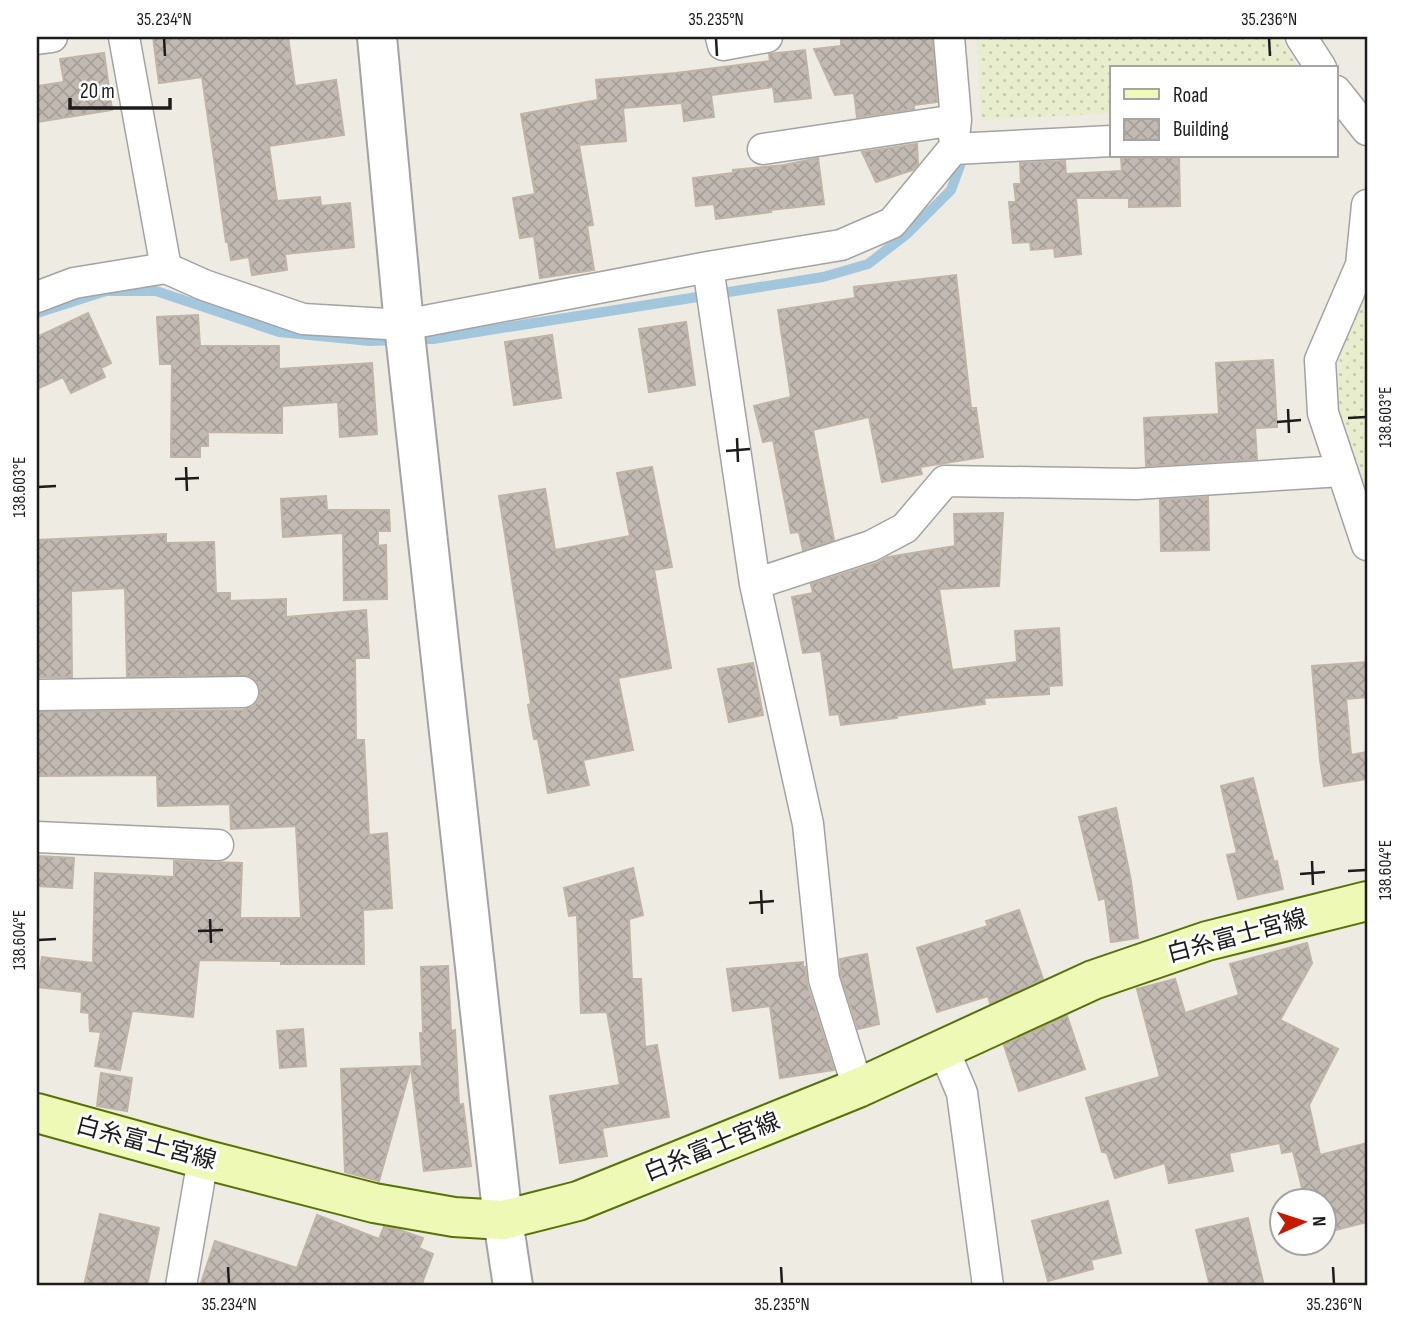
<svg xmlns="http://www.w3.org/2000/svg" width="1404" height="1323" font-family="'Sofia Sans Condensed','Noto Sans JP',sans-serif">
  <defs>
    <pattern id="farmland-dots" width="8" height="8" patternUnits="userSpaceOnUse" patternTransform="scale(1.75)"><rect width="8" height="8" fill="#e7edcd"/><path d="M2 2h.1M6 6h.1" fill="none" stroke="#c6cbaf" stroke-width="1.8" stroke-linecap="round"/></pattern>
    <pattern id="building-cross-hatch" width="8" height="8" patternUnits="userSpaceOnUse" patternTransform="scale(1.75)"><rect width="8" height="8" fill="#c2bab2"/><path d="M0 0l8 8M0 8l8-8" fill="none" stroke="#a69f98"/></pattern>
  </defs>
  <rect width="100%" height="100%" fill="#eeebe2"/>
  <path fill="url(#farmland-dots)" d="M 977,37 L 1278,37 L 1299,68 L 1112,68 L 1112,113 L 981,120 Z
    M 1367,271 L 1367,498 L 1335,422 L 1340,355 Z"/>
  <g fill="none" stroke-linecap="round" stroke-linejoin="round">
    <path stroke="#a2c7dc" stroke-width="10" d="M 37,313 L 106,291 L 156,291 L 279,332 L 370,341 L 397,340
      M 412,339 L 433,339 L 823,277 L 868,264 L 907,234 L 951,190 L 965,152"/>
  </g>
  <path fill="url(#building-cross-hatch)" stroke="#bfb4a5" stroke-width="2" d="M 153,37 L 288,37 L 295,86 L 336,80 L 344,135 L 269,146 L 277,201 L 320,197 L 321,206 L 350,203 L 354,247 L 285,254 L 287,270 L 252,275 L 249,257 L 231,260 L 228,242 L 226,242 L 202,77 L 159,83 Z
    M 881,37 L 932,37 L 937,102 L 914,105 L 914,109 L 857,117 L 854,93 L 835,95 L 814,49 L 841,46 L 841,39 Z
    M 805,50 L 811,98 L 775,102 L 773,87 L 711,95 L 714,117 L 684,121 L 682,103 L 623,108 L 626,141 L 579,145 L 593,225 L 587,226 L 594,270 L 540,278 L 534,236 L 520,238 L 513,198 L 535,194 L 521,114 L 598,100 L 596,80 L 676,73 L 770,61 L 769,54 Z
    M 104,53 L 112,110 L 37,122 L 37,86 L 64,82 L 60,59 Z
    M 917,144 L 918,164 L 913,170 L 876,182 L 862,152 Z
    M 1179,157 L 1180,206 L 1129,207 L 1129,198 L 1076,198 L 1081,254 L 1055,257 L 1054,248 L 1031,250 L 1030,242 L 1013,243 L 1009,202 L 1016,202 L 1014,184 L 1021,184 L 1020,163 L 1065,161 L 1066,174 L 1122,171 L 1121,158 Z
    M 818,158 L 824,204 L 770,210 L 771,212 L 716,219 L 714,204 L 696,206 L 693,178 L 733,173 L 733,170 L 784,165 Z
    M 956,275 L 971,408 L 976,408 L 983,457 L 920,467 L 922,474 L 882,482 L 869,417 L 813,430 L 834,540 L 803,550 L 799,532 L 791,533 L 773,440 L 763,442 L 754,406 L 791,397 L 778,310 L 855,298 L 854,287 Z
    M 88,313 L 111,363 L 101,368 L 105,377 L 71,393 L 63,377 L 37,389 L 37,337 Z
    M 198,315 L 200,346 L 279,346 L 279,369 L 372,363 L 377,434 L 340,437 L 338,402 L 282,406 L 282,433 L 208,432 L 208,446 L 200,446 L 200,457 L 171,457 L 172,364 L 160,364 L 157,317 Z
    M 686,322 L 695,385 L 649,392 L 639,329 Z
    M 552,335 L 561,398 L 514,405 L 505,342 Z
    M 1273,360 L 1277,427 L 1255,428 L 1257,459 L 1146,466 L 1144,418 L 1219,414 L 1216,363 Z
    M 652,467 L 672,567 L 654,570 L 671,668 L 618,678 L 633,750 L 583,760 L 589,785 L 548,793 L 538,739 L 534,739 L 528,705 L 531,704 L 499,496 L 545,489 L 555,550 L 630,536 L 617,473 Z
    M 326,496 L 327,510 L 389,510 L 390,531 L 378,531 L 378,546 L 386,545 L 387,599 L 344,600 L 343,533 L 283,537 L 281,499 Z
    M 1208,497 L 1209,550 L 1161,551 L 1160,500 Z
    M 1003,513 L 999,586 L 939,589 L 952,670 L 1017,662 L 1015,631 L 1059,628 L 1062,685 L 1049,686 L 1049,694 L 984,698 L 985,704 L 896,716 L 897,718 L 841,725 L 839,714 L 830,715 L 821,651 L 803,653 L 792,597 L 813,593 L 811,584 L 877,563 L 888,557 L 955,546 L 954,514 Z
    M 166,534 L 166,543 L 214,542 L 216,593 L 230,593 L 230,601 L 286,599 L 286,617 L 366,610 L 369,658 L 355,658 L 356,740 L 364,740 L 369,835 L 387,833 L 392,908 L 363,910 L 364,964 L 281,964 L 281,961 L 199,960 L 193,1017 L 132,1011 L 120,1070 L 95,1066 L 101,1032 L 90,1031 L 89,1013 L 81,1012 L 82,992 L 38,987 L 42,957 L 93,963 L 95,873 L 174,877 L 174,861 L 242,863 L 240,918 L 301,918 L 296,826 L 231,829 L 230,804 L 158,806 L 157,775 L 37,776 L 37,712 L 243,710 L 253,707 L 259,700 L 260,691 L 258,684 L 252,677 L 243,675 L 127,676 L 125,588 L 71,591 L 72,677 L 37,677 L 37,540 Z
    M 1367,662 L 1367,697 L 1346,699 L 1351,755 L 1367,752 L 1367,779 L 1324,786 L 1320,760 L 1312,666 Z
    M 753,663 L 763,715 L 729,722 L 718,669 Z
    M 1253,778 L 1274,862 L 1277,861 L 1283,889 L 1238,899 L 1227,855 L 1237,853 L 1221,786 Z
    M 1116,808 L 1131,881 L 1138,938 L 1111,942 L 1105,898 L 1099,900 L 1079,817 Z
    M 37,856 L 74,858 L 72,888 L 37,886 Z
    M 633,868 L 643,915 L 629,919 L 632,979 L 641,979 L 645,1047 L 657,1045 L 669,1117 L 602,1128 L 607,1156 L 560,1163 L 550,1096 L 620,1085 L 607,1012 L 581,1013 L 577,915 L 569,916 L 564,888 Z
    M 1019,910 L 1043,979 L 990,1003 L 988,996 L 937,1012 L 917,948 L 988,926 L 986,921 Z
    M 1307,943 L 1312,963 L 1280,1020 L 1338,1049 L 1309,1105 L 1320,1155 L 1367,1143 L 1367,1222 L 1324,1233 L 1324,1200 L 1305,1200 L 1293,1151 L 1282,1153 L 1280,1143 L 1229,1153 L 1233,1171 L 1169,1183 L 1165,1163 L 1115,1178 L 1107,1153 L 1102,1152 L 1086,1098 L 1160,1077 L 1137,989 L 1175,979 L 1185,1013 L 1239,995 L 1230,964 Z
    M 867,954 L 879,1024 L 858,1029 L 841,975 L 840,959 Z
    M 803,962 L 803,967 L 805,967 L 807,984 L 834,1070 L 780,1078 L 770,1006 L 733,1011 L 727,969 Z
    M 448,966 L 451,1031 L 455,1030 L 459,1105 L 463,1104 L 471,1166 L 424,1171 L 411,1067 L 379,1181 L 345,1172 L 341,1069 L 422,1066 L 420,1033 L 423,1033 L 421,967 Z
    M 1067,1016 L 1085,1069 L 1019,1091 L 1004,1045 Z
    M 303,1029 L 306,1066 L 280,1068 L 277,1031 Z
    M 101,1073 L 132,1078 L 127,1111 L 97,1106 Z
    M 1108,1201 L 1121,1253 L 1091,1260 L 1093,1269 L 1048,1281 L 1032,1221 Z
    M 100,1214 L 159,1228 L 147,1286 L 84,1286 Z
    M 317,1215 L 379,1239 L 384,1227 L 400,1230 L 423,1238 L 419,1248 L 433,1254 L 421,1286 L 200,1286 L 215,1241 L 297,1268 Z
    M 1248,1218 L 1264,1286 L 1210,1286 L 1196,1230 Z"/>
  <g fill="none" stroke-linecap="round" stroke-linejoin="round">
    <defs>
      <path id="minor" d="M 124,37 L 166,268
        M 721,37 L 723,45 L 767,37
        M 949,37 L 956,120 L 954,137
        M 1301,37 L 1321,68
        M 37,39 L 52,37
        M 1336,91 L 1367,130
        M 763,149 L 956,120
        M 1367,205 L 1361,265 L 1320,360 L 1323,413 L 1367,545
        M 708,267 L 755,584 L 808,824 L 824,979 L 858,1088
        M 37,297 L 74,283 L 166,268 L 204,285 L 303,319 L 404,325 L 708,267 L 841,245 L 892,223 L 953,149 L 1112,141
        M 755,584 L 871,546 L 905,528 L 945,481 L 1136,484 L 1342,471
        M 37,695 L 243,692
        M 37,837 L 218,845
        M 943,1048 L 962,1093 L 988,1286
        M 181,1286 L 203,1159"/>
      <path id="tertiary" d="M 377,37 L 404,325 L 503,1220 L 513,1286"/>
      <path id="secondary" d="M 37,1113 L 203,1159 L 374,1203 L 454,1217 L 503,1220 L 578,1201 L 858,1088 L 1093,980 L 1207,941 L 1367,901"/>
    </defs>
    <use href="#minor" stroke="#a3a3a3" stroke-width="33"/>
    <use href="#tertiary" stroke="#a3a3a3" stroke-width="42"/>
    <use href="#secondary" stroke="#587105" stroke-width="42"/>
    <use href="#minor" stroke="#fff" stroke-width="30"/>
    <use href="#tertiary" stroke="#fff" stroke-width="38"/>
    <use href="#secondary" stroke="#edf9b5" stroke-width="38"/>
  </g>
  <path fill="none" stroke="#1c1c1c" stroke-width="2.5" d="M 164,38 L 165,56M 716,38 L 717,56M 1269,38 L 1270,56M 1288,409 L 1289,433M 1348,418 L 1366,417M 1277,422 L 1301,420M 737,438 L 738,462M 726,451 L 750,449M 186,467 L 187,491M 175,479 L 199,478M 38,487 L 56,486M 1312,861 L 1313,885M 1348,871 L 1366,870M 1300,874 L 1325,872M 761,890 L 762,914M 749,903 L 774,901M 210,919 L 211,943M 198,931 L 223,930M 38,940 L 56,939M 228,1267 L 229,1284M 781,1267 L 782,1284M 1333,1267 L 1334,1284"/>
  <g text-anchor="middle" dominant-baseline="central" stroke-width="6" stroke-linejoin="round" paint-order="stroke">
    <g font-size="24" fill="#1c1c1c" stroke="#fff">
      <text transform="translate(1237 936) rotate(-15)">白糸富士宮線</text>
      <text transform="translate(146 1143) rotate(15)">白糸富士宮線</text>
      <text transform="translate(712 1147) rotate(-22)">白糸富士宮線</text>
    </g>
  </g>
  <rect width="1404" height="1323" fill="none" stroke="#ffffff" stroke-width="77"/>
  <rect x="1110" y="66" width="228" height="91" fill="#ffffff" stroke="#a4a4a4" stroke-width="2"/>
  <rect x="1124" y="89" width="35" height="10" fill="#edf9b5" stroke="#a4a4a4" stroke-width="2"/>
  <text x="1173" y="102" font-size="21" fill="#1c1c1c">Road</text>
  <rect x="1124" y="119" width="35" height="21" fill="url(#building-cross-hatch)" stroke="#a4a4a4" stroke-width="2"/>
  <text x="1173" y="136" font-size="21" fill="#1c1c1c">Building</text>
  <g transform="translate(1303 1222) rotate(87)"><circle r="33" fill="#ffffff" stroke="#a4a4a4" stroke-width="2"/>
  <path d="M0-5L12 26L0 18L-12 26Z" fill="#c71a01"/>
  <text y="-10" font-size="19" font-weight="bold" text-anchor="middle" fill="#1c1c1c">N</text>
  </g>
  <path d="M70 98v10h100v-10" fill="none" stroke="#1c1c1c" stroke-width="3.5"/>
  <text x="80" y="98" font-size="21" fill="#1c1c1c" stroke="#ffffff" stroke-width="5" paint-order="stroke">20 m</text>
  <rect x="38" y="38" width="1328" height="1246" fill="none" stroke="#1c1c1c" stroke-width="2.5"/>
  <g font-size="18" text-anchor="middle" fill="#1c1c1c">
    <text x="164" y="25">35.234°N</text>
    <text x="716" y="25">35.235°N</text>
    <text x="1269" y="25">35.236°N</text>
    <text transform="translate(1385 417) rotate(-90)" y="6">138.603°E</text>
    <text transform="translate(19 487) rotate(-90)" y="6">138.603°E</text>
    <text transform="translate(1385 870) rotate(-90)" y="6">138.604°E</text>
    <text transform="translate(19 940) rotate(-90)" y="6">138.604°E</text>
    <text x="229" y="1310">35.234°N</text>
    <text x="782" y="1310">35.235°N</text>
    <text x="1334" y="1310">35.236°N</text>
  </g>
</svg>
